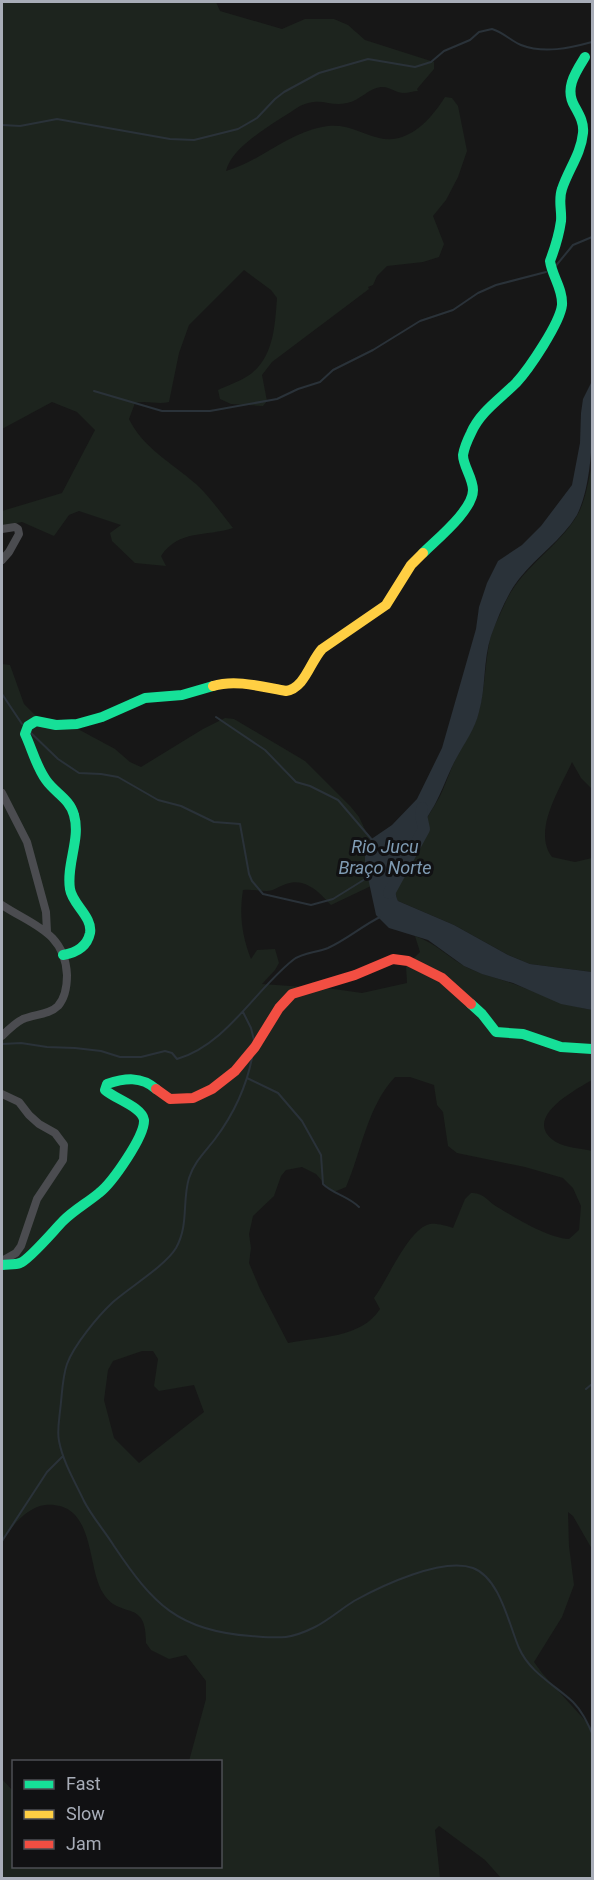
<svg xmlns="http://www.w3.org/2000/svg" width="594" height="1880" font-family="Roboto,sans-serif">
  <rect width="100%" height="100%" fill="#171717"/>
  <path fill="#1d241e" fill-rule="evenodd" d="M 2,2 L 216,2 L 220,11 L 282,29 L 305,19 L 334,19 L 348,25 L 365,40 L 434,62 L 434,69 L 417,89 L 418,91 C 414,91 408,93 404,93 C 396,93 389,86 381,87 C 368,88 360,101 347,103 C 329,107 321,96 300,106 C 278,121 232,145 226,171 C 261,161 286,134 322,127 C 346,122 358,133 379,138 C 409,145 431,119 445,97 L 452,98 L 458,106 L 467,151 L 458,177 L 446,200 L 433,216 L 444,244 L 439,257 L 423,262 L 387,266 L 377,276 L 373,285 L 368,287 L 369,289 L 272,362 L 262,375 L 267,401 L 263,406 L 231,404 L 220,399 L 218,390 C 229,385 243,380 252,373 C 274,355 275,324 277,298 L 271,290 L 244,270 L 189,325 L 179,353 L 169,402 C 157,405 147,400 135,403 L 129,419 C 143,448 172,463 196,484 C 210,497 221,513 233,528 C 206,537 179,529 161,556 L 166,566 L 135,563 L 112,541 L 110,533 L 121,525 L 79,511 L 69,515 L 54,536 L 22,522 L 2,526 L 2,511 L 62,493 L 95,430 L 77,412 L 52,402 L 2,429 Z
    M 592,466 L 592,789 L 581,778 L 572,762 C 560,789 532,831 552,857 L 575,862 L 592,858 L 592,972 L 530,964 L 508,955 L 454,925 L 398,901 C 385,877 430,816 441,794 C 447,781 451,768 457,756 C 465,741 475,728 479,711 C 485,688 485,663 490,639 C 493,627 501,613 506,601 C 523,566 559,547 578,514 C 586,499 588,481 592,466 Z
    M 2,664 L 10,665 L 24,704 L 34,714 L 42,719 L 63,721 L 115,749 L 130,762 L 141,767 L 203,729 L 225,718 L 234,719 L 305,761 L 351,807 L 359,817 L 370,840 C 364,858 367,869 371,886 L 331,905 C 319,892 305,877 286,884 C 279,886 274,891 267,891 C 259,891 251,889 243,890 C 239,915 242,936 251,959 L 257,950 L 275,949 L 279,963 L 275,970 L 262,984 L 334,989 L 362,993 L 407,983 L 406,966 L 420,952 L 415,936 C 436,943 448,957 466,967 C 482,975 498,978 514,984 C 541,994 563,1005 592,1010 L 592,1080 C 575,1090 520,1119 556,1142 C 566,1148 581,1148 592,1151 L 592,1549 L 573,1516 L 568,1512 L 569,1546 L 574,1585 L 562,1617 L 534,1662 L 542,1673 L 592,1728 L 592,1878 L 501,1878 L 485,1860 L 439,1826 L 435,1830 L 440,1878 L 2,1878 L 2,1779 L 13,1791 L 14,1866 L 220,1866 L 220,1762 L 189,1761 L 206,1699 L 206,1681 L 186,1655 L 169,1659 L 151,1650 L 146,1643 C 147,1597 120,1621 103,1593 C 86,1566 96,1501 45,1505 C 27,1507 9,1528 2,1544 ZM 395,1077 L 410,1077 L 434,1085 L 437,1105 L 443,1112 L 448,1146 L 457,1153 L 525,1167 L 563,1178 L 573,1188 L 581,1206 L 579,1230 L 569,1239 C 549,1238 517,1219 499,1208 C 489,1203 484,1192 471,1193 L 465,1199 L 453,1228 C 447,1226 436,1223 430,1224 C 409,1228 387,1281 374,1298 L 380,1309 C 362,1338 318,1337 288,1343 L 260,1289 L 249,1263 L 251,1248 L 249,1234 L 253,1216 L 274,1196 L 281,1176 L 286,1170 L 302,1167 L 316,1174 L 329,1189 L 334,1192 L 346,1187 C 362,1150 367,1107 395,1077 ZM 142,1351 L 153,1351 L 158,1359 L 154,1386 L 159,1391 L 194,1385 L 204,1412 L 139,1463 L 114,1438 L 104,1400 L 108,1370 L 113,1361 Z"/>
  <path fill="#2a3239" d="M 592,381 C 593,421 594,481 577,515 C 562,540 537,556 519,579 C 507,594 498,617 491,636 C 483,660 486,688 479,712 C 475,729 465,742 457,757 C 448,773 443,790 434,806 C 423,825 386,879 398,901 L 454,925 L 508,955 L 530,964 L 592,972 L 592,1010 L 561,1004 L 513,983 L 482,974 L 464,966 L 428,940 L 389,928 L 376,915 L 365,864 L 365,853 L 370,840 L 392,825 L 417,799 L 442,748 L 476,629 L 479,607 L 487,583 L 498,561 L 522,545 L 541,526 L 572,485 L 580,443 L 581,413 L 583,399 Z"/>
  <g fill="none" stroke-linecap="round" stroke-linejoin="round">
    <path stroke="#2a3239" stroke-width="2" d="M 2,125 L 20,126 L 57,119 L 170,139 L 194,140 L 238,129 L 257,118 L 275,99 L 284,92 L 319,73 L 368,59 L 415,67 L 431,62 L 444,51 L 470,40 L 479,32 L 492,29 C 503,32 511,41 521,45 C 544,54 570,48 592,42
      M 554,268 L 573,245 L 592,237
      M 94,391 L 162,411 L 210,411 L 277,399 L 298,389 L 320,382 L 333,370 L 373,350 L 420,321 L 453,310 L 478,293 L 496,285 L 546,272
      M 2,694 L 22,724
      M 216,717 L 265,750 L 296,782 L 310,786 L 338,800 L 373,841
      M 29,731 L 58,759 L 79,773 L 101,774 L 118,777 L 158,800 L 181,806 L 214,822 L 240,824 L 249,874 L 252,881 L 263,894 L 311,905 L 333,899 L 370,876
      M 243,1012 L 251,1028 L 254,1040
      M 2,1044 L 21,1043 L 47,1047 L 75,1048 L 101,1051 L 120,1057 L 141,1057 L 165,1051 L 172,1053 L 177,1059 C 226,1045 255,990 293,960 C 303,952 316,953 328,948 C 346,940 362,926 380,917
      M 252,1058 C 246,1088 233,1115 215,1139 C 205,1152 194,1162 189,1178 C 182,1201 189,1225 176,1248 C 165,1266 130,1287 113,1302 C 98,1316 74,1345 67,1364 C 62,1378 62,1397 60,1411 C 59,1421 57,1432 59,1441 C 63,1462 75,1482 84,1501 C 92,1517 105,1531 114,1546 C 153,1604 178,1631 251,1636 C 279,1638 289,1640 315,1627 C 329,1620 341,1609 354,1601 C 381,1586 442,1557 473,1568 C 500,1578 509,1625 519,1648 C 530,1673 555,1685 573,1702 C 582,1711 587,1722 592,1733
      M 247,1078 L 278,1093 L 302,1121 L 321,1155 L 323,1184 C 333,1194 348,1196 359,1207
      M 586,1389 L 592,1384
      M 2,1541 L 47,1472 L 63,1456"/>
    <path stroke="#2a3239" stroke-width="12" d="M 389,893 L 424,829 L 421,815 L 422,808"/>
    <path stroke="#4b4c50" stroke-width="8" d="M 2,529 L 15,527 L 18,529 L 19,534 L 9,552 L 2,560
      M 2,793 L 27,842 L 46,912 L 47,932
      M 2,905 C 32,925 65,932 67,975 C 67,986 65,998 58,1006 C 49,1015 34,1014 23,1019 C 15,1023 8,1030 2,1036
      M 2,1094 L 19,1102 L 29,1115 L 39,1124 L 55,1133 L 64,1145 L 63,1160 L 37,1199 L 21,1246 L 16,1253 L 2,1261"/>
    <path stroke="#16e098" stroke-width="10" d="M 423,553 C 437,539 473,510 473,490 C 473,478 463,466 463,455 C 464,449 468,439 471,433 C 480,412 500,399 516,383 C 529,369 560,323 562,305 C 563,289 552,276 550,261 C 555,248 559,235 561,221 C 562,210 558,200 562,189 C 568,170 581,154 583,133 C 584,123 580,116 575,107 C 564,89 575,73 585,57
      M 63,955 C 75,953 87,947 90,933 C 93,917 72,904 70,889 C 66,864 81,839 74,815 C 70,799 55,793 46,780 C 36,766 32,749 25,734 L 28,726 L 36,721 L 56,725 L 77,724 L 102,717 L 145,698 L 182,695 L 213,686
      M 471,1004 L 482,1014 L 496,1032 L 523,1034 L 561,1047 L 592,1049
      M 2,1265 C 7,1264 15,1265 20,1263 C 29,1260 55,1229 63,1221 C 74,1210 87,1203 99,1193 C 112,1183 145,1136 144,1120 C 142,1107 115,1099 105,1090 L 107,1084 C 125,1078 141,1076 156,1089"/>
    <path stroke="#ffcf43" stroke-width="10" d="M 213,686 C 236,679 263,687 286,691 C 305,688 310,662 322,649 L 386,605 L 411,565 L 423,553"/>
    <path stroke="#f24e42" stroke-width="10" d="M 156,1089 L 170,1099 L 193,1098 L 212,1089 L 235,1071 L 255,1047 L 279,1008 L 292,994 L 355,975 L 393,959 L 408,961 L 442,978 L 471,1004"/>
  </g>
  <g text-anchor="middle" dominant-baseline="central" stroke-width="6" stroke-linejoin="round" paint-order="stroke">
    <g font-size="18" font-style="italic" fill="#7f9bb3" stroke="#111113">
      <text x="385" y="846">Rio Jucu<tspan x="385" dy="21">Braço Norte</tspan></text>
    </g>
  </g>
  <rect width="594" height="1880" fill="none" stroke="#a8adb8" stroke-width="6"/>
  <rect x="12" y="1760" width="210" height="108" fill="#111113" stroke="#4d4f55" stroke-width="1.5"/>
  <rect x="24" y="1780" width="30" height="9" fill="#16e098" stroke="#4d4f55" stroke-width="1.5"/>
  <text x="66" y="1790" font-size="18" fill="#a8adb8">Fast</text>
  <rect x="24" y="1810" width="30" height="9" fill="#ffcf43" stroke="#4d4f55" stroke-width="1.5"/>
  <text x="66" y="1820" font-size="18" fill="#a8adb8">Slow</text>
  <rect x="24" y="1840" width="30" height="9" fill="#f24e42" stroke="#4d4f55" stroke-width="1.5"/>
  <text x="66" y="1850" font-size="18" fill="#a8adb8">Jam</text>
</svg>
